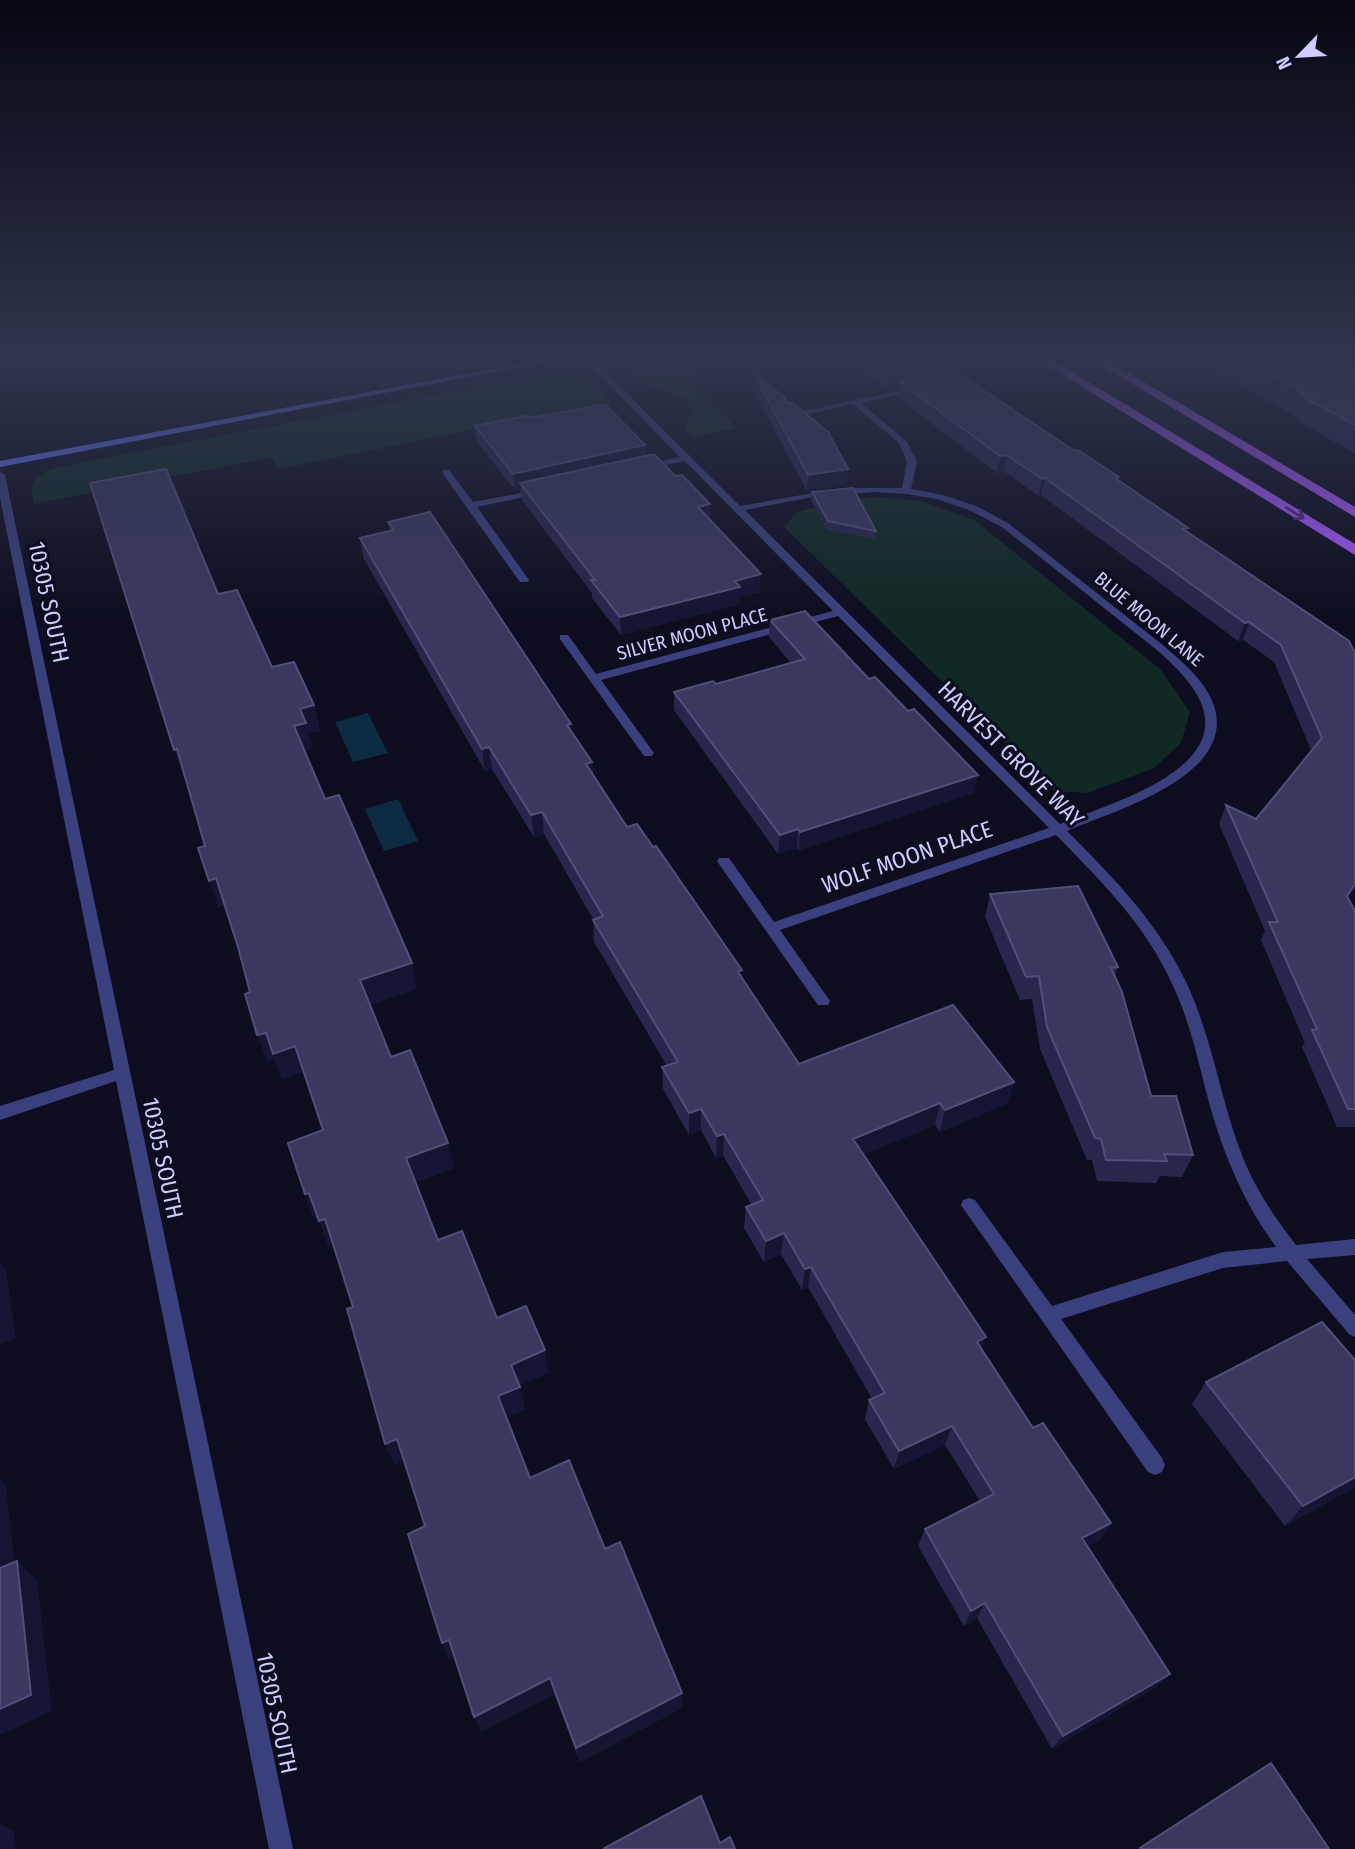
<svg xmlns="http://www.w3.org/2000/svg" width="1355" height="1849" font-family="'Fira Sans Condensed',sans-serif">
  <rect width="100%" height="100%" fill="#0d0d1f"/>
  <path fill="#102924" d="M 633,359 L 769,359 L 681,376 L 737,428 L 693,437 L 685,428 C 686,422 690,417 691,412 C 694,388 634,392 625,368 Z
    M 570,373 L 585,377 L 611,402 L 278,469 L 272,457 L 34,504 C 28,477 38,473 63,466 L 544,374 Z
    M 875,497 L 920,501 L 974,520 L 1160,669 L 1190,712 L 1181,743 L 1154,768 L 1088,793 L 1054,791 L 784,527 L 797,512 L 842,501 Z"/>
  <path fill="#0d2a43" d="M 368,713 L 388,753 L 353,762 L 335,722 Z
    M 398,799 L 418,841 L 384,851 L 365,809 Z"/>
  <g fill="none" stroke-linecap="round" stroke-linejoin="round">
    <path fill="#39407d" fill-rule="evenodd" d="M 584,359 L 592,359 L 740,506 L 841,488 L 902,488 L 907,462 L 899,443 L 853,404 L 790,418 L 786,415 L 907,389 L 907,393 L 861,403 L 907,442 L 917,462 L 911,489 L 943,495 L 976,506 L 1008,523 L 1164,646 C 1184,663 1211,686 1216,713 C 1228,779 1113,811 1067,831 C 1114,878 1160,925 1188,986 C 1213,1041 1221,1102 1243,1158 C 1256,1190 1275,1218 1296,1245 L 1355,1239 L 1355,1255 L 1307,1259 L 1355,1315 L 1355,1337 L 1349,1334 L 1287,1261 L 1223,1268 L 1061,1319 L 1162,1458 L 1165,1465 L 1162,1472 L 1155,1475 L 1148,1472 L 961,1205 L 963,1200 L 969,1198 L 975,1200 L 1052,1306 L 1223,1252 L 1276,1247 C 1246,1206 1226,1161 1212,1113 C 1200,1071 1192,1026 1173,986 C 1147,926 1101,881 1056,835 L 780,930 L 830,1001 L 828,1005 L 818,1005 L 719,864 L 717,861 L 719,858 L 729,858 L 774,922 L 1049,828 L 838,616 L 601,680 L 654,753 L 652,756 L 644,756 L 560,639 L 560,635 L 568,635 L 596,674 L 833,611 L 685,461 L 643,469 L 643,465 L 680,457 ZM 874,492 L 907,494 L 937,499 L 969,510 L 1002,527 L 1157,650 C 1170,662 1184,674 1194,690 C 1245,767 1110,803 1060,824 L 745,510 L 807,498 Z
      M 443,470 L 449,470 L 473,502 L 543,489 L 543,493 L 477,507 L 529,580 L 528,582 L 520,582 L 443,474 Z
      M 0,472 L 5,475 L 293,1849 L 269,1849 L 116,1081 L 0,1120 L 0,1106 L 114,1070 L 0,498 Z"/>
    <path fill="#6577fc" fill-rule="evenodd" d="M 546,359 L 561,359 L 0,467 L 0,461 Z"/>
    <path fill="#a556fb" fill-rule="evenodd" d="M 1037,359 L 1051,359 L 1355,544 L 1355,555 Z
      M 1091,359 L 1105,359 L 1355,507 L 1355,517 Z"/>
  </g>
  <path fill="#27264c" d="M 846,359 L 936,359 L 1075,451 L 1119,477 L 1118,480 L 1187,531 L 1349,641 L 1348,898 L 1355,911 L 1355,1127 L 1337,1127 L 1302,1047 L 1305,1043 L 1261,940 L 1265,931 L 1219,824 L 1226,805 L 1256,819 L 1311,750 L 1274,662 L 1243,640 L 1238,641 L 1041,495 L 1038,496 L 1004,471 L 997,473 L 898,398 L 899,389 L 888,390 Z
    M 1195,359 L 1355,359 L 1355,453 L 1299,422 L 1300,419 Z
    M 753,372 L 785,401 L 848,469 L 846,485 L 807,491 L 752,388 Z
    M 475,426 L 645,445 L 646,456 L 710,520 L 760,592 L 740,597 L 740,604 L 621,635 L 592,598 L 592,593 L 522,500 L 521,489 L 515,490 L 477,442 Z
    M 812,492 L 876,531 L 875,539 L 827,530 L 811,500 Z
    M 388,522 L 572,731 L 592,762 L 593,775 L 627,827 L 742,977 L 799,1064 L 1014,1082 L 1008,1103 L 940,1132 L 935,1125 L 864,1154 L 982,1349 L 1033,1428 L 1111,1523 L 1100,1540 L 1087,1546 L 1170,1674 L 1156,1687 L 1052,1749 L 977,1618 L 964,1626 L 918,1546 L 925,1529 L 980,1501 L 945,1445 L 894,1469 L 865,1419 L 869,1400 L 872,1399 L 808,1287 L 802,1290 L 781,1254 L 764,1262 L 744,1228 L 746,1207 L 751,1204 L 723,1155 L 716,1158 L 701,1130 L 689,1135 L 663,1089 L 662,1067 L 667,1066 L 594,942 L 593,919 L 544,834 L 534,837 L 492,769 L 485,771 L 364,559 L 360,538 L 390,531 Z
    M 218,594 L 272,667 L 314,705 L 320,731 L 309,734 L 313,748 L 304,751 L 325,799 L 417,989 L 370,1005 L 391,1057 L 454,1168 L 416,1182 L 438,1240 L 497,1318 L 548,1373 L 520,1385 L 525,1409 L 506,1417 L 530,1478 L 605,1549 L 682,1693 L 682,1708 L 580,1762 L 554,1694 L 481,1732 L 455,1658 L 449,1660 L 442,1643 L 425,1526 L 404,1460 L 394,1465 L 353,1307 L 333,1243 L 328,1245 L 318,1217 L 314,1219 L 323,1130 L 303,1072 L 282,1079 L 274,1058 L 267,1061 L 250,992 L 238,947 L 225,905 L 218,907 L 205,846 L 185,775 L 183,776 Z
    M 770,620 L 869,679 L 908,711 L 978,775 L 974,793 L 799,850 L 797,848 L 778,854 L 674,710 L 674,692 L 716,684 L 791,663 L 769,637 Z
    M 990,894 L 1118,967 L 1115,976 L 1151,1096 L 1193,1155 L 1182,1177 L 1160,1176 L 1156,1183 L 1097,1181 L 1092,1160 L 1087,1160 L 1040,1049 L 1032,999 L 1020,1000 L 985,917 Z
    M 1355,1360 L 1355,1487 L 1285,1526 L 1192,1404 L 1206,1382 Z"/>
  <path fill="#151432" d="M 911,371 L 909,387 L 900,382 L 899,389 L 888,390 L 890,375 Z
    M 645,445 L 646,462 L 520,483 L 521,489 L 515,490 L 513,474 Z
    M 1007,455 L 1004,471 L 997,473 L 1000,456 Z
    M 848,469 L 846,485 L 807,491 L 808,475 Z
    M 1045,478 L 1041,495 L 1038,496 L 1042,479 Z
    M 710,504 L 710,521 L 698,507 Z
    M 761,574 L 760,592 L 740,597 L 740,604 L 621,635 L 620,617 L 735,581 Z
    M 1249,622 L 1243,640 L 1238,641 L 1245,623 Z
    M 314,705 L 320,731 L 309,734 L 313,748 L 301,752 L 294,726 L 300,709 Z
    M 489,747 L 492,769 L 485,771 L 482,749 Z
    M 177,749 L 186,775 L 183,776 L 174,750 Z
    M 592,762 L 593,784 L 586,764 Z
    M 978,775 L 974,793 L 799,850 L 800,832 Z
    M 542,812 L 544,834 L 534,837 L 531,815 Z
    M 798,829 L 797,848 L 778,854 L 780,835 Z
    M 216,878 L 226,904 L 218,907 L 209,881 Z
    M 1355,884 L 1355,889 L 1338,914 L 1347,896 Z
    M 412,963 L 417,989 L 367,1006 L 360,980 Z
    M 266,1033 L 295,1046 L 304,1072 L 282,1079 L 274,1058 L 267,1061 L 257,1035 Z
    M 1014,1082 L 1008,1103 L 940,1132 L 945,1110 Z
    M 940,1103 L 935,1125 L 850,1160 L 853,1139 Z
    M 701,1109 L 701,1130 L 689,1135 L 689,1113 Z
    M 724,1134 L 723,1155 L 716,1158 L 717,1136 Z
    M 448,1143 L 454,1168 L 413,1183 L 406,1158 Z
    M 309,1193 L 318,1217 L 314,1219 L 305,1194 Z
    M 325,1219 L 334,1243 L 328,1245 L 319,1221 Z
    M 784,1233 L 781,1254 L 764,1262 L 766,1241 Z
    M 0,1261 L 6,1270 L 16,1339 L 0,1345 Z
    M 811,1267 L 808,1287 L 802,1290 L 805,1269 Z
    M 986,1337 L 979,1357 L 977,1342 Z
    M 545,1350 L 548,1373 L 516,1387 L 511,1365 Z
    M 520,1387 L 525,1409 L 503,1418 L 498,1396 Z
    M 952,1426 L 945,1445 L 894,1469 L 899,1451 Z
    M 397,1439 L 405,1460 L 394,1465 L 385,1444 Z
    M 1355,1477 L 1355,1487 L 1285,1526 L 1303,1506 Z
    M 0,1479 L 6,1485 L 17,1589 L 0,1574 Z
    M 1111,1523 L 1100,1540 L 1071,1555 L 1082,1538 Z
    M 17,1561 L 37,1580 L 52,1711 L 0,1735 L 0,1709 Z
    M 985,1603 L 977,1618 L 964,1626 L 971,1611 Z
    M 449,1640 L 456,1657 L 449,1660 L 442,1643 Z
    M 1170,1674 L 1156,1687 L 1052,1749 L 1063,1736 Z
    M 550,1678 L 554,1694 L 481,1732 L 474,1717 Z
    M 682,1693 L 682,1708 L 580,1762 L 576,1748 Z
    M 0,1824 L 14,1831 L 16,1849 L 0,1849 Z"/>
  <path fill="#39385f" stroke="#504f78" stroke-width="2" d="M 868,359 L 936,359 L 1075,451 L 1078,450 L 1119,477 L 1115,478 L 1188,528 L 1183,529 L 1349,641 L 1355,653 L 1355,884 L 1347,896 L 1355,911 L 1355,1109 L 1348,1109 L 1312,1030 L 1317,1029 L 1269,922 L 1278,922 L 1226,805 L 1256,819 L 1322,738 L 1281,645 L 1249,622 L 1245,623 L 1045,478 L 1042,479 L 1007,455 L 1000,456 L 900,382 L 911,379 L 911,371 L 890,375 Z
    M 1240,359 L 1355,359 L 1355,425 L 1307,399 L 1311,398 Z
    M 753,372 L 785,398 L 785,401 L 794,404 L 828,432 L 848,469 L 808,475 Z
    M 605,404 L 645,445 L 513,474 L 475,426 L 525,416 L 537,417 Z
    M 654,454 L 675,476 L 682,475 L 710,504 L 698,507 L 761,574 L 735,581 L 740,587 L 620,617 L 591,580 L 595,580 L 520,483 Z
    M 166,469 L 218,594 L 237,590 L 272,667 L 294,662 L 314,705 L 300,709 L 306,723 L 294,726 L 325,799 L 339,795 L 412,963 L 360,980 L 391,1057 L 410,1050 L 448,1143 L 406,1158 L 438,1240 L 462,1231 L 497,1318 L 526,1306 L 545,1350 L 511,1365 L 520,1387 L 498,1396 L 530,1478 L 569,1460 L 605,1549 L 620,1542 L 682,1693 L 576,1748 L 550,1678 L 474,1717 L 449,1640 L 442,1643 L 408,1534 L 425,1526 L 397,1439 L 385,1444 L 347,1309 L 353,1307 L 325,1219 L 319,1221 L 309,1193 L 305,1194 L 288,1143 L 323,1130 L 295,1046 L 273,1054 L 266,1033 L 257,1035 L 245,994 L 250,992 L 238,947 L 216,878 L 209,881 L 198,848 L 205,846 L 177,749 L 174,750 L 90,483 Z
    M 853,488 L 876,531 L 828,521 L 812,492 Z
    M 430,512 L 571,724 L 567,725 L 592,762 L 586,764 L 627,827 L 637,824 L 653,847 L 656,846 L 742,970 L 738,972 L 799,1064 L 953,1005 L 1014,1082 L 945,1110 L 940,1103 L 853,1139 L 986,1337 L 977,1342 L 1033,1428 L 1043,1423 L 1111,1523 L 1082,1538 L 1170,1674 L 1063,1736 L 985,1603 L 971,1611 L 925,1529 L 994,1494 L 952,1426 L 899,1451 L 869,1400 L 885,1393 L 811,1267 L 805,1269 L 784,1233 L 766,1241 L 746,1207 L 763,1200 L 724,1134 L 717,1136 L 701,1109 L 689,1113 L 662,1067 L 678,1062 L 593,920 L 603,916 L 542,812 L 531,815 L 489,747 L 482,749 L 360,538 L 394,530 L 388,522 Z
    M 805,611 L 869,679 L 875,677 L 908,711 L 914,709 L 978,775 L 800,832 L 798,829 L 780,835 L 674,692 L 713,681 L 716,684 L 805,659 L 770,620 Z
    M 1078,886 L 1118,967 L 1111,968 L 1122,992 L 1151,1096 L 1176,1096 L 1193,1155 L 1164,1154 L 1167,1161 L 1106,1160 L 1101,1139 L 1095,1138 L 1047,1027 L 1039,976 L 1026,977 L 990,894 Z
    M 1322,1322 L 1355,1360 L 1355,1477 L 1303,1506 L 1206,1382 Z
    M 17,1561 L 31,1695 L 0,1709 L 0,1568 Z
    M 1271,1763 L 1329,1849 L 1141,1849 L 1140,1848 Z
    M 701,1796 L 720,1843 L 730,1837 L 735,1849 L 603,1849 Z"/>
  <defs><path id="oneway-shaft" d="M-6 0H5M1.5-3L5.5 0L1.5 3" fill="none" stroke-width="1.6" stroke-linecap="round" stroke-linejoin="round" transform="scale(1.75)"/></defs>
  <use stroke="#4a2a77" href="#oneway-shaft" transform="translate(1295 513) rotate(32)"/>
  <linearGradient id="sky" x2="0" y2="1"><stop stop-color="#070711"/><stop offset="0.58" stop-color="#2f354d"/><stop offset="1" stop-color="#2f354d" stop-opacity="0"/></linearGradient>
  <rect width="1355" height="618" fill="url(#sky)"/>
  <g text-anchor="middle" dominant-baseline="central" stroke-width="6" stroke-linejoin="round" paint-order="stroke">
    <g font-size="19" fill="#cccdfe" stroke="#0d0d1f">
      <text transform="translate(1149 619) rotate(40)">BLUE MOON LANE</text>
      <text transform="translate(692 634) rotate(-15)">SILVER MOON PLACE</text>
    </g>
    <g font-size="23" fill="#cccdfe" stroke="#0d0d1f">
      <text transform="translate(49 602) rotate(78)">10305 SOUTH</text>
      <text transform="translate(1011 754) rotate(45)">HARVEST GROVE WAY</text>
      <text transform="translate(907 857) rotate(-19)">WOLF MOON PLACE</text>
      <text transform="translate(163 1158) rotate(78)">10305 SOUTH</text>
      <text transform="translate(277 1713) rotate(78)">10305 SOUTH</text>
    </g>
  </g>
  <g transform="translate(1299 56) rotate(245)" stroke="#0d0d1f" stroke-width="5" paint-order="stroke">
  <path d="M0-5L12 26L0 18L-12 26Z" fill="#cccdfe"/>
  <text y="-10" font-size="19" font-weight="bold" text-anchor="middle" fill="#cccdfe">N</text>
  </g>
</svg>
